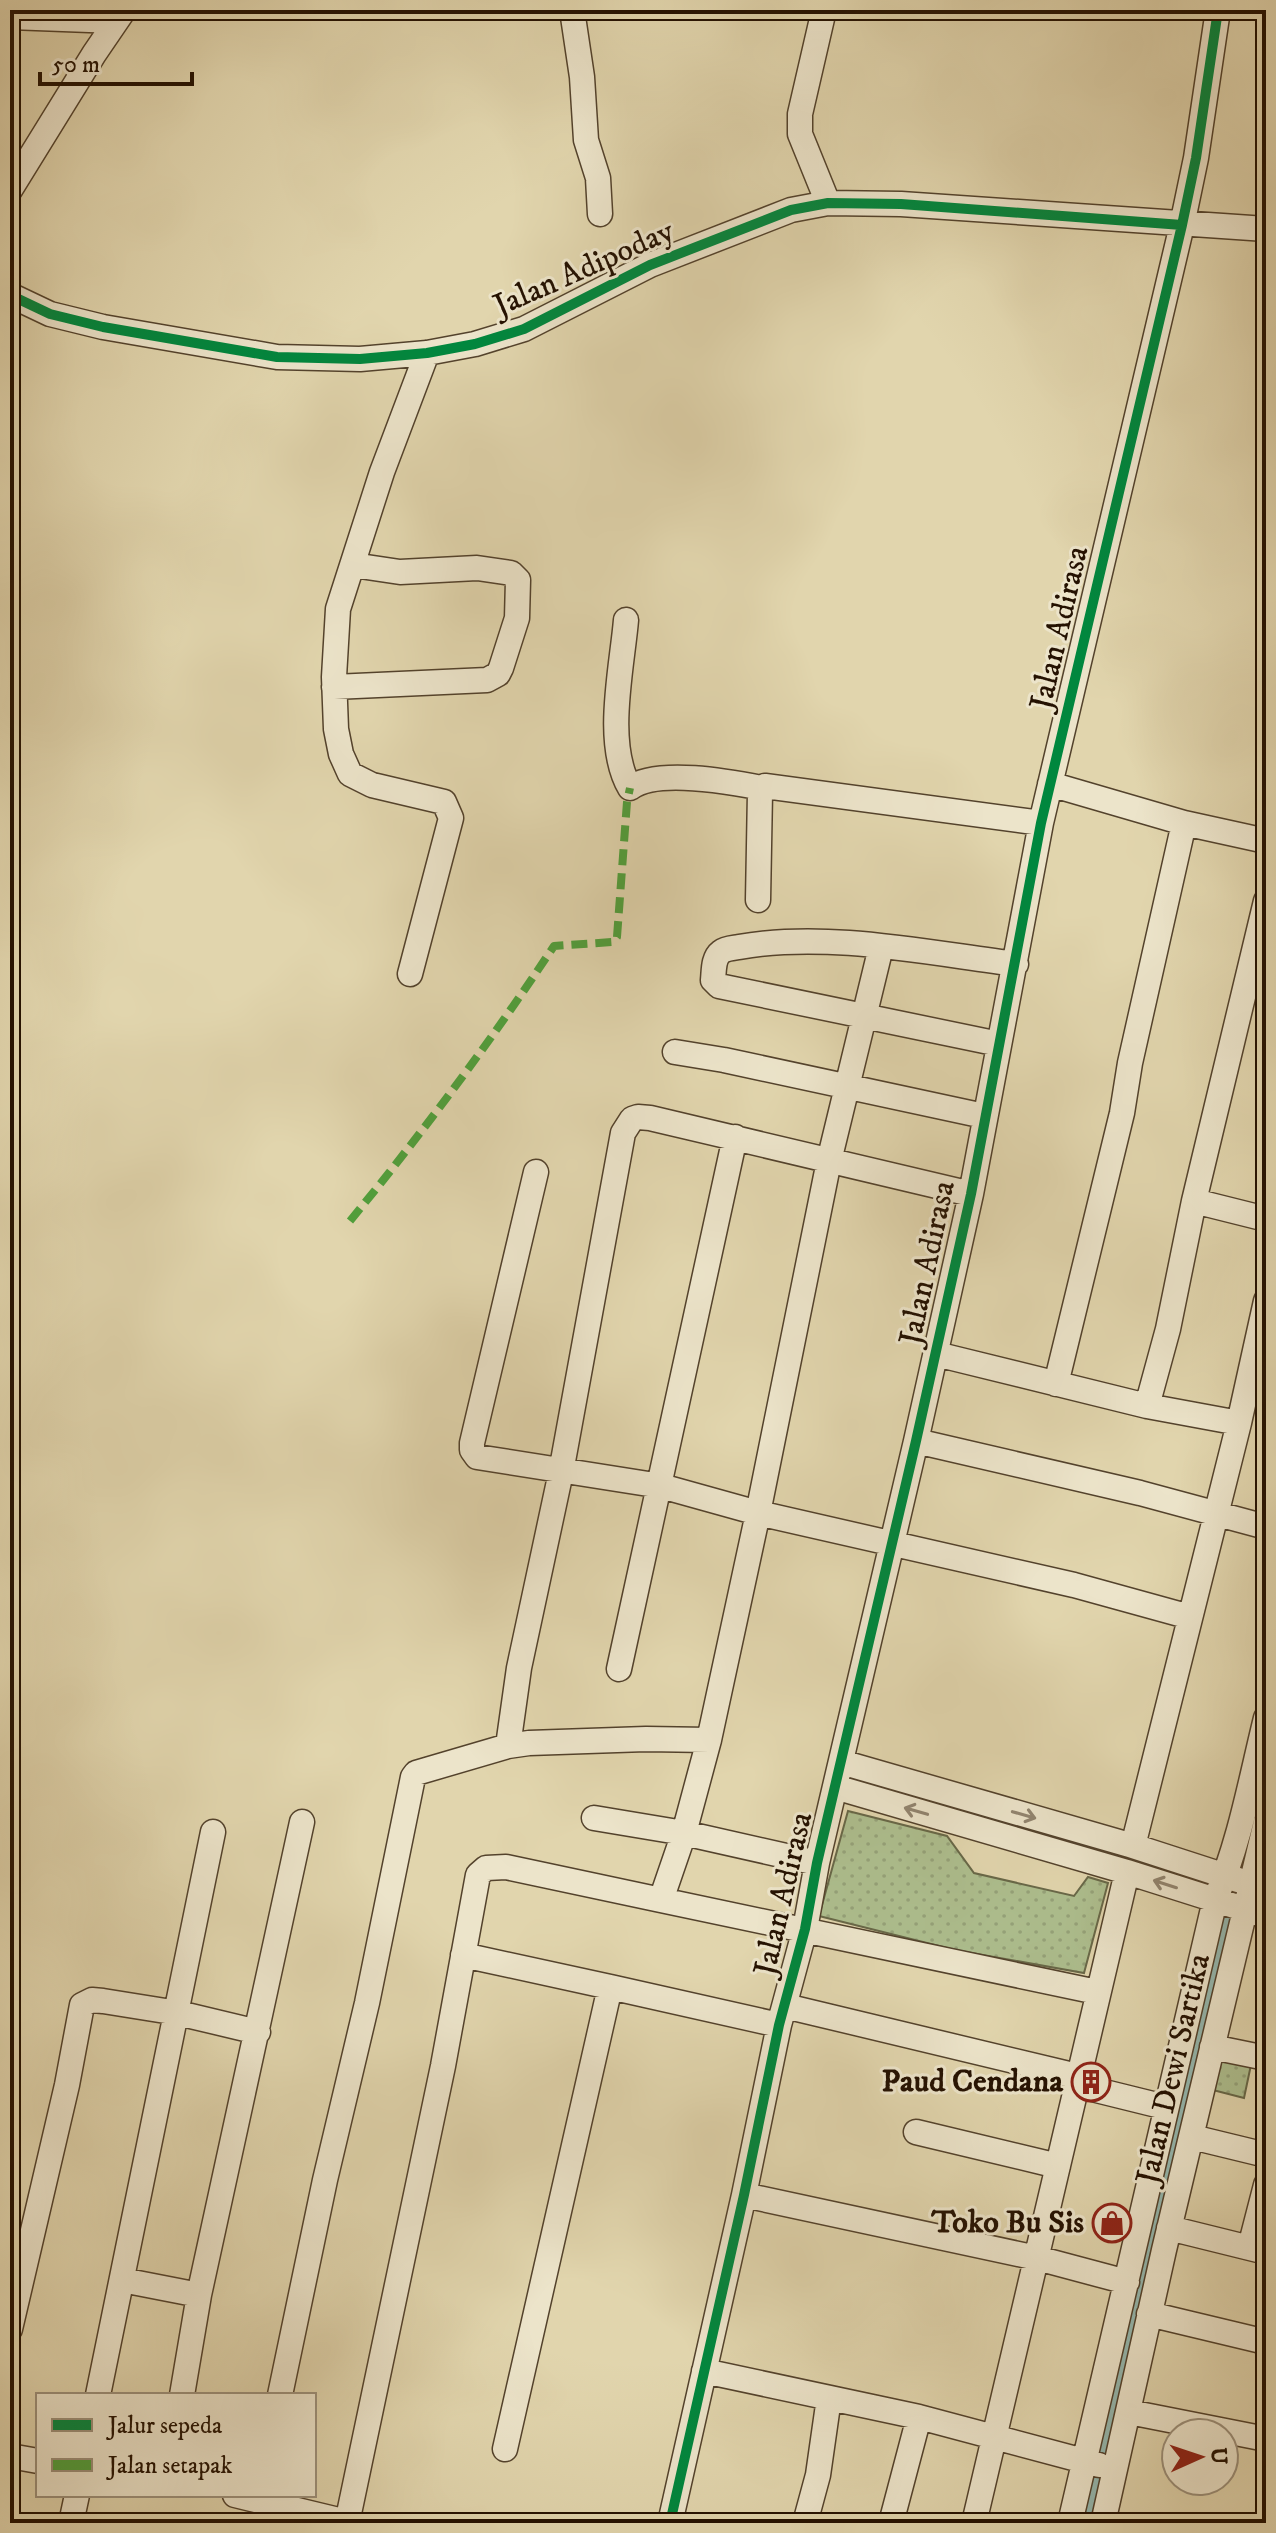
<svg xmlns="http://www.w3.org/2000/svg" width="1276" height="2533" font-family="'IM FELL DW Pica',serif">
  <defs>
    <pattern id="green-dots" width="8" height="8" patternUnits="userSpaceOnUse" patternTransform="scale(2)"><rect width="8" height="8" fill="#adbe8e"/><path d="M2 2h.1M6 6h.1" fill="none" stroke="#95a279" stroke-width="1.8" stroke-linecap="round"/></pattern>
  </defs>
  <rect width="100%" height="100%" fill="#e1d5ad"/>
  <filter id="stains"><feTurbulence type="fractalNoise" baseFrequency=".0025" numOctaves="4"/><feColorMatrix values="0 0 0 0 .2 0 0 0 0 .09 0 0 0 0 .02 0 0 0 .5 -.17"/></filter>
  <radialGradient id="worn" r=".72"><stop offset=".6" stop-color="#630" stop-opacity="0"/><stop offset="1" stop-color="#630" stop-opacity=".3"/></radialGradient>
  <path fill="url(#green-dots)" stroke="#686848" stroke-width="2" d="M 848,1811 L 947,1836 L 974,1873 L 1074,1896 L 1088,1877 L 1108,1883 L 1084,1973 L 955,1950 L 819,1916 Z
    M 1218,2054 L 1252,2060 L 1244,2098 L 1209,2089 Z"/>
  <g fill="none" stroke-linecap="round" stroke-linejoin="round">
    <path stroke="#95b8af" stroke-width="36" d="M 1088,2523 L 1226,1916"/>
    <defs>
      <path id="minor" d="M 572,10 L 582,77 L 586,140 L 598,178 L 600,214
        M 824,10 L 800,114 L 800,134 L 828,203
        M 10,17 L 116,21
        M 10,190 L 94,54 L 124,10
        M 10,295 L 50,314 L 103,327 L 277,357 L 360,359 L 427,353 L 475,344 L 524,329 L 650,265 L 791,210 L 828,203 L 901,204 L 1266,229
        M 626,620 C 622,668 604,744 630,788 C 657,768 731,782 762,788
        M 334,687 L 487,680 L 498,674 L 501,668 L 517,618 L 518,580 L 511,573 L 477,568 L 400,572 L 353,565
        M 1050,784 L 1184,823 L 1266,841
        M 758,900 L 760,792 L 765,786 L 1041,823
        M 881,947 L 829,1161 L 758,1513 L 709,1740 L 684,1833 L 661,1900 L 1097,1992
        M 410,974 L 451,818 L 444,802 L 372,785 L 350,774 L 341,754 L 336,729 L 334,677 L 338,609 L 382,472 L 427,353
        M 999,1044 L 719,986 L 713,980 C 714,971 713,958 721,952 C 726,948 734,948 739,947 C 827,931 928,953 1016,964
        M 675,1052 L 724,1060 L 984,1116
        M 536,1172 L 472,1443 L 472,1450 L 477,1457 L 661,1486 L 758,1513 L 1074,1585 L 1190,1617
        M 1194,1201 L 1266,1219
        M 936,1354 L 1147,1406 L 1239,1423
        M 1056,1384 L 1122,1113 L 1130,1063 L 1184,823
        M 1147,1406 L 1168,1329 L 1194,1201 L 1266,901
        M 916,1441 L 1140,1493 L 1266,1527
        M 619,1669 L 735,1137
        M 508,1746 L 519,1668 L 561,1472 L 623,1133 L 632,1119 L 638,1117 L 650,1118 L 971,1194
        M 841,1762 L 1133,1846 L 1238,1880
        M 835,1787 L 1127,1872 L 1266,1916
        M 594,1818 L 684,1833 L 817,1863
        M 1133,1846 L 1239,1423 L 1266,1301
        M 463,1955 L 610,1987
        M 785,2006 L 1077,2076
        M 1212,2047 L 1266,2058
        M 1076,2085 L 1165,2107
        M 916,2132 L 1058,2166
        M 1192,2137 L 1266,2155
        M 744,2195 L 1037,2258 L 1127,2282
        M 1169,2228 L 1266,2252
        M 1250,2247 L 1266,2185
        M 122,2280 L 199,2295
        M 1149,2314 L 1266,2342
        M 10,2329 L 67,2085 L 82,2005 L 92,2000 L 103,2001 L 178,2013 L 258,2032
        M 704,2371 L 919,2417 L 1099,2465
        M 98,2395 L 213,1832
        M 182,2395 L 199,2295 L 302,1822
        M 280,2395 L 325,2180 L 367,2003 L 413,1777 L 416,1773 L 508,1746 L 529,1743 L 646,1739 L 709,1740
        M 1129,2412 L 1266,2439
        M 505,2449 L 610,1987 L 779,2025
        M 10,2456 L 38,2461
        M 235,2495 L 347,2522
        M 71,2523 L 77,2495
        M 347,2523 L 443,2066 L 478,1875 L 486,1868 L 506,1867 L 661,1900
        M 670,2523 L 744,2195 L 779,2025 L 805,1929 L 817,1863 L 916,1441 L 971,1194 L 1041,823 L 1182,225 L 1196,158 L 1218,10
        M 805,2523 L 818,2475 L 829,2398
        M 891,2523 L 919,2417
        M 974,2523 L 1127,1872
        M 1070,2523 L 1215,1900 C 1240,1842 1251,1779 1266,1718
        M 1103,2523 L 1164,2250 L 1266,1822"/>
    </defs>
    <use href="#minor" stroke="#53422c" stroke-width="27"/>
    <use href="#minor" stroke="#ece4ca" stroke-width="24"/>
    <path stroke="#50a03c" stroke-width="8" stroke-dasharray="16 8" stroke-linecap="butt" d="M 350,1221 C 423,1132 491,1041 554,946 L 613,942 L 617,937 L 627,802 L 630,788"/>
    <defs>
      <path id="cycleway" d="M 10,295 L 50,314 L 103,327 L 277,357 L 360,359 L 427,353 L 475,344 L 524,329 L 650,265 L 791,210 L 828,203 L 901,204 L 1182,225
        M 670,2523 L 744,2195 L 779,2025 L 805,1929 L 817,1863 L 916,1441 L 971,1194 L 1041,823 L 1182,225 L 1196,158 L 1218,10"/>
    </defs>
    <use href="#cycleway" stroke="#ece4ca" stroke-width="15"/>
    <use href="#cycleway" stroke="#00873e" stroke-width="10"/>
  </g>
  <defs><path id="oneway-shaft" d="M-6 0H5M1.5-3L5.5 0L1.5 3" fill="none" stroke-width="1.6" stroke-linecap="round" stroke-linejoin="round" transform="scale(2)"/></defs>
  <g stroke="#928570">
    <use href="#oneway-shaft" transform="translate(916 1811) rotate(-164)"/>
    <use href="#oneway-shaft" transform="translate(1024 1815) rotate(16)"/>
    <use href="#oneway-shaft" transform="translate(1165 1884) rotate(-162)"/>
  </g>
  <defs>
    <symbol id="building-ring" viewBox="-11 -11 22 22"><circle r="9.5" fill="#ece4ca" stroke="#8f2418" stroke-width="1.5"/><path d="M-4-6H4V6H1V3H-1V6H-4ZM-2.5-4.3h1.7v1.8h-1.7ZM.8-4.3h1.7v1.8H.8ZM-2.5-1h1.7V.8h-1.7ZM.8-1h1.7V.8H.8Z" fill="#8f2418"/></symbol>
    <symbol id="shop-ring" viewBox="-11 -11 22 22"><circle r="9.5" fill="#ece4ca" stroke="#8f2418" stroke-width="1.5"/><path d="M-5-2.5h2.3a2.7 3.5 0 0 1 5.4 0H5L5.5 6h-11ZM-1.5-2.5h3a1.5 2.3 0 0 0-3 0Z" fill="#8f2418"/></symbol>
  </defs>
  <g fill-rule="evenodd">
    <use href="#building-ring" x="1069" y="2060" width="44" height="44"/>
    <use href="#shop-ring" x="1090" y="2201" width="44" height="44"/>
  </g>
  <g text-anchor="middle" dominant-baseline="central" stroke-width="6" stroke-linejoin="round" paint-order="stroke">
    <g font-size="32" fill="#241101" stroke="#ece4ca">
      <text transform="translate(584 269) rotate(-24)">Jalan Adipoday</text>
      <text transform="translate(1060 628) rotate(-77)">Jalan Adirasa</text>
      <text transform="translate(928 1263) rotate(-78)">Jalan Adirasa</text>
      <text transform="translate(784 1894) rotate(-77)">Jalan Adirasa</text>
      <text transform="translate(1174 2069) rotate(-77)">Jalan Dewi Sartika</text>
    </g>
    <g font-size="32" font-weight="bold" fill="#241101" stroke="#ece4ca" text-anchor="end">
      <text x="1063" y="2082">Paud Cendana</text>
      <text x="1084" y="2223">Toko Bu Sis</text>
    </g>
  </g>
  <rect width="1276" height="2533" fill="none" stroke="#e1d5ad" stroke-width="40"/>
  <rect x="12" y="12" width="1252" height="2509" fill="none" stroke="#241101" stroke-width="4"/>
  <rect x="20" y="20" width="1236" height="2493" fill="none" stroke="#241101" stroke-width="2"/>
  <rect x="36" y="2393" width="280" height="104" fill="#ece4ca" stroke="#9c907a" stroke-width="2"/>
  <rect x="52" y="2419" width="40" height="12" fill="#00873e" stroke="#9c907a" stroke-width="2"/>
  <text x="108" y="2433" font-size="24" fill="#241101">Jalur sepeda</text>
  <rect x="52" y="2459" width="40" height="12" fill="#50a03c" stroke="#9c907a" stroke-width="2"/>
  <text x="108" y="2473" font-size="24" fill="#241101">Jalan setapak</text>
  <g transform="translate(1200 2457) rotate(87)"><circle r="38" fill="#ece4ca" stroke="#9c907a" stroke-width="2"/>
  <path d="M0-6L14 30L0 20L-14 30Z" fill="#8f2418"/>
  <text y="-12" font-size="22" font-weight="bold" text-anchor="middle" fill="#241101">U</text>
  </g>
  <path d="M40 72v12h152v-12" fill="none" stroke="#241101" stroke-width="4"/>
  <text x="52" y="72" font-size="24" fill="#241101" stroke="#ece4ca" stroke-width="6" paint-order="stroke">50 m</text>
  <rect width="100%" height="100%" filter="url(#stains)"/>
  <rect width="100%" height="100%" fill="url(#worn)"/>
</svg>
